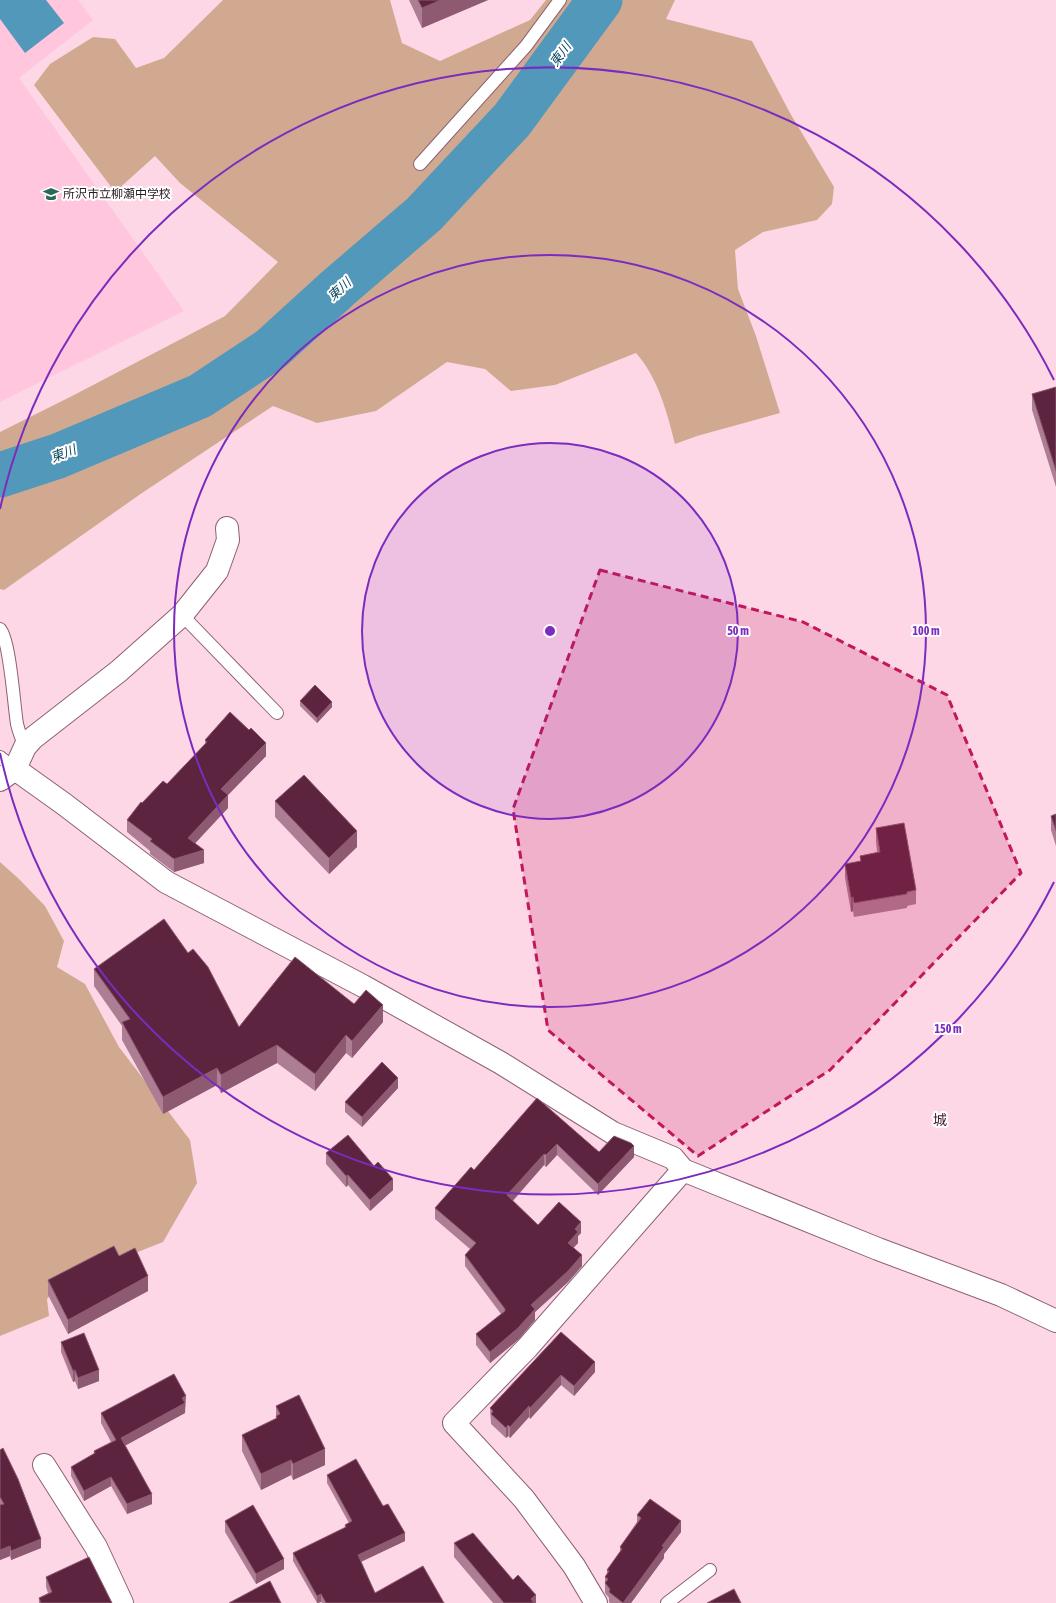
<svg xmlns="http://www.w3.org/2000/svg" width="1056" height="1603" viewBox="0 0 1056 1603" font-family="'Asap Condensed','Noto Sans JP',sans-serif">
	<style>
		.built { fill: #ffc6de }
		.green { fill: #d1a991 }
		.water { fill: #5298ba }
		.lines { fill: none; stroke-linecap: round; stroke-linejoin: round }
		.river { stroke: #5298ba; stroke-width: 45 }
		.service-casing { stroke: #8c6173; stroke-width: 14 }
		.minor-casing { stroke: #8c6173; stroke-width: 24 }
		.service { stroke: #fff; stroke-width: 12 }
		.minor { stroke: #fff; stroke-width: 22 }
		.wall { fill: #ad7e93 }
		.shaded-wall { fill: #8d5a71 }
		.building { fill: #5c243f; stroke: #8d5a71 }
		.marked { fill: #c2185b; fill-opacity: 0.2; stroke: #c2185b; stroke-width: 3; stroke-dasharray: 8 5; stroke-linejoin: round }
		.ring { fill: none; stroke: #7b2cbf; stroke-width: 2 }
		.labels { text-anchor: middle; stroke-width: 4; stroke-linejoin: round; paint-order: stroke }
		.poi-label { font-size: 12px; fill: #2a1920; stroke: #fff; text-anchor: start }
		.water-label { font-size: 13px; font-style: italic; fill: #0a465f; stroke: #fff }
		.quarter-label { font-size: 14px; fill: #442031; stroke: #fff }
		.centre { fill: #7b2cbf; stroke: #fff; stroke-width: 2 }
		.ring-label { font-size: 12px; text-anchor: middle; font-weight: bold; fill: #7b2cbf; stroke: #fff; stroke-width: 4; stroke-linejoin: round; paint-order: stroke }
	</style>
	<rect width="100%" height="100%" fill="#fed7e7"/>
	<path class="built" d="M 0,0 L 78,0 L 93,20 L 19,78 L 184,311 L 0,402 Z"/>
	<path class="green" d="M 223,0 L 390,0 L 402,43 L 440,61 L 530,20 L 546,0 L 675,0 L 666,19 L 752,41 L 790,113 L 834,187 L 832,204 L 817,220 L 763,232 L 735,250 L 738,289 L 756,336 L 780,413 L 697,436 L 675,444 C 667,412 658,378 636,353 L 555,385 L 511,391 L 485,369 L 447,362 L 376,411 L 317,423 L 273,406 L 142,493 L 4,590 L 0,589 L 0,432 L 74,395 L 225,316 L 278,262 L 180,183 L 155,156 L 115,192 L 34,85 L 50,64 L 93,37 L 115,39 L 136,68 L 164,58 Z
		M 0,862 L 19,879 L 45,906 L 64,941 L 57,967 L 85,984 L 119,1047 L 190,1140 L 197,1183 L 163,1242 L 110,1263 L 77,1266 L 47,1299 L 49,1316 L 0,1336 Z"/>
	<path class="water" d="M 0,0 L 46,0 L 64,23 L 25,53 L 0,19 Z"/>
	<g class="lines">
		<path class="river" d="M 0,475 L 58,456 L 200,396 L 271,349 L 338,288 L 424,214 L 512,120 L 600,0"/>
		<defs>
			<path id="service" d="M 420,164 L 526,46 L 560,0
				M 182,615 L 277,713
				M 0,629 C 10,640 14,706 17,724 C 19,732 22,740 25,747
				M 0,757 L 15,769
				M 667,1603 L 710,1570"/>
			<path id="minor" d="M 15,769 L 25,747 L 33,738 L 119,671 L 182,615 L 217,571 L 228,540 L 227,528
				M 0,780 L 15,769 L 64,804 L 166,882 L 363,986 L 501,1063 L 613,1133 L 673,1158 L 683,1170 L 878,1249 L 1001,1295 L 1056,1321
				M 44,1465 L 96,1547 L 122,1603
				M 596,1603 L 574,1566 L 524,1499 L 454,1423 L 527,1348 L 683,1170"/>
		</defs>
		<use href="#service" class="service-casing"/>
		<use href="#minor" class="minor-casing"/>
		<use href="#service" class="service"/>
		<use href="#minor" class="minor"/>
	</g>
	<path class="wall" d="M 409,0 L 488,0 L 422,28 Z
		M 1056,387 L 1056,487 L 1032,410 L 1032,394 Z
		M 300,701 L 332,707 L 317,723 L 300,706 Z
		M 205,740 L 266,756 L 228,795 L 228,808 L 195,843 L 204,863 L 174,872 L 150,854 L 150,851 L 127,832 L 127,820 L 142,803 L 167,784 L 205,744 Z
		M 275,801 L 357,847 L 329,874 L 275,817 Z
		M 1056,814 L 1056,846 L 1051,830 L 1051,816 Z
		M 876,828 L 916,890 L 916,904 L 907,906 L 907,908 L 854,917 L 853,911 L 851,912 L 845,878 L 845,864 L 860,862 L 860,856 L 877,852 L 876,842 Z
		M 94,969 L 239,1027 L 354,1004 L 383,1022 L 352,1058 L 346,1053 L 315,1091 L 277,1063 L 221,1093 L 217,1085 L 163,1114 L 122,1040 L 122,1026 L 94,986 Z
		M 398,1088 L 362,1127 L 345,1112 L 345,1102 Z
		M 537,1098 L 599,1152 L 634,1157 L 598,1195 L 557,1155 L 546,1167 L 544,1165 L 513,1201 L 538,1225 L 581,1233 L 578,1236 L 578,1243 L 573,1248 L 582,1266 L 568,1282 L 535,1312 L 535,1320 L 518,1340 L 490,1363 L 476,1345 L 476,1334 L 501,1314 L 465,1266 L 465,1255 L 470,1249 L 435,1219 L 435,1208 L 474,1170 Z
		M 326,1153 L 374,1166 L 393,1190 L 370,1211 L 348,1185 L 346,1187 L 326,1164 Z
		M 119,1256 L 148,1291 L 68,1334 L 48,1295 L 48,1280 Z
		M 561,1332 L 595,1372 L 574,1396 L 561,1385 L 530,1419 L 529,1417 L 510,1438 L 508,1436 L 506,1438 L 491,1424 L 490,1408 Z
		M 61,1342 L 99,1381 L 78,1389 L 75,1381 L 73,1382 L 61,1352 Z
		M 186,1405 L 185,1406 L 185,1413 L 125,1445 L 152,1504 L 127,1514 L 111,1486 L 84,1501 L 71,1476 L 71,1467 L 94,1454 L 94,1451 L 111,1442 L 101,1423 L 101,1413 Z
		M 276,1406 L 325,1465 L 293,1480 L 291,1475 L 261,1490 L 242,1451 L 242,1435 L 276,1419 Z
		M 0,1450 L 41,1548 L 11,1560 L 10,1556 L 0,1560 Z
		M 327,1475 L 383,1506 L 405,1541 L 361,1562 L 375,1593 L 444,1603 L 322,1603 L 321,1602 L 318,1603 L 317,1603 L 293,1561 L 293,1553 L 345,1528 L 345,1525 L 349,1523 L 327,1483 Z
		M 637,1515 L 681,1532 L 664,1554 L 664,1558 L 631,1603 L 610,1603 L 609,1602 L 609,1598 L 605,1593 L 605,1577 L 607,1575 L 607,1570 L 620,1552 L 620,1547 L 637,1522 Z
		M 225,1521 L 284,1569 L 256,1584 L 225,1532 Z
		M 454,1543 L 513,1580 L 536,1603 L 493,1603 L 454,1557 Z
		M 46,1577 L 112,1603 L 39,1603 L 39,1598 L 48,1593 L 46,1587 Z"/>
	<path class="shaded-wall" d="M 441,0 L 488,0 L 422,28 L 422,8 Z
		M 332,702 L 332,707 L 317,723 L 317,718 Z
		M 266,743 L 266,756 L 228,795 L 228,808 L 188,851 L 188,838 L 221,789 Z
		M 357,831 L 357,847 L 329,874 L 329,858 Z
		M 204,850 L 204,863 L 174,872 L 174,859 Z
		M 853,897 L 853,911 L 851,912 L 851,898 Z
		M 383,1005 L 383,1022 L 352,1058 L 352,1041 Z
		M 346,1035 L 346,1053 L 315,1091 L 315,1074 Z
		M 277,1045 L 277,1063 L 221,1093 L 221,1075 Z
		M 217,1068 L 217,1085 L 163,1114 L 163,1097 Z
		M 398,1078 L 398,1088 L 362,1127 L 362,1117 Z
		M 557,1144 L 557,1155 L 546,1167 L 546,1155 Z
		M 634,1146 L 634,1157 L 598,1195 L 598,1184 Z
		M 544,1154 L 544,1165 L 507,1207 L 507,1195 Z
		M 348,1175 L 348,1185 L 346,1187 L 346,1176 Z
		M 393,1179 L 393,1190 L 370,1211 L 370,1200 Z
		M 581,1222 L 581,1233 L 578,1236 L 578,1243 L 568,1254 L 568,1243 L 575,1229 Z
		M 582,1255 L 582,1266 L 568,1282 L 535,1312 L 535,1320 L 518,1340 L 490,1363 L 490,1352 L 531,1305 Z
		M 148,1276 L 148,1291 L 68,1334 L 68,1320 Z
		M 595,1362 L 595,1372 L 574,1396 L 574,1386 Z
		M 75,1370 L 75,1381 L 73,1382 L 73,1371 Z
		M 99,1370 L 99,1381 L 78,1389 L 78,1378 Z
		M 561,1375 L 561,1385 L 530,1419 L 530,1408 Z
		M 186,1396 L 185,1413 L 121,1448 L 121,1438 Z
		M 529,1406 L 529,1417 L 510,1438 L 510,1427 Z
		M 508,1425 L 508,1436 L 506,1438 L 506,1428 Z
		M 325,1449 L 325,1465 L 293,1480 L 293,1464 Z
		M 291,1460 L 291,1475 L 261,1490 L 261,1474 Z
		M 111,1477 L 111,1486 L 84,1501 L 84,1491 Z
		M 152,1494 L 152,1504 L 127,1514 L 127,1504 Z
		M 681,1521 L 681,1532 L 664,1554 L 664,1558 L 631,1603 L 623,1603 L 662,1546 Z
		M 405,1533 L 405,1541 L 358,1563 L 358,1555 Z
		M 41,1539 L 41,1548 L 11,1560 L 11,1551 Z
		M 10,1546 L 10,1556 L 0,1560 L 0,1550 Z
		M 284,1559 L 284,1569 L 256,1584 L 256,1574 Z
		M 321,1594 L 321,1602 L 317,1603 L 317,1596 Z
		M 536,1595 L 536,1603 L 531,1603 L 531,1599 Z"/>
	<path class="building" d="M 418,0 L 441,0 L 422,8 Z
		M 1056,387 L 1056,471 L 1032,394 Z
		M 315,685 L 332,702 L 317,718 L 300,701 Z
		M 230,712 L 249,730 L 251,728 L 266,743 L 221,789 L 228,795 L 188,838 L 204,850 L 174,859 L 150,841 L 152,839 L 127,820 L 141,802 L 142,803 L 163,781 L 167,784 L 207,742 L 205,740 Z
		M 304,775 L 357,831 L 329,858 L 275,801 Z
		M 1056,814 L 1056,831 L 1051,816 Z
		M 904,823 L 916,890 L 907,892 L 907,894 L 854,903 L 853,897 L 851,898 L 845,864 L 861,861 L 860,856 L 880,852 L 876,828 Z
		M 164,919 L 188,953 L 193,949 L 208,967 L 239,1027 L 295,957 L 354,1004 L 366,990 L 383,1005 L 352,1041 L 346,1035 L 315,1074 L 277,1045 L 221,1075 L 217,1068 L 163,1097 L 122,1022 L 130,1019 L 94,969 Z
		M 382,1062 L 398,1078 L 362,1117 L 345,1102 Z
		M 537,1098 L 599,1152 L 614,1136 L 631,1143 L 634,1146 L 598,1184 L 557,1144 L 546,1155 L 544,1154 L 507,1195 L 538,1225 L 559,1202 L 581,1222 L 575,1229 L 578,1232 L 568,1243 L 582,1255 L 568,1271 L 531,1305 L 535,1309 L 518,1328 L 490,1352 L 476,1334 L 505,1311 L 505,1309 L 465,1255 L 476,1243 L 435,1208 L 471,1167 L 474,1170 Z
		M 348,1135 L 374,1166 L 378,1162 L 393,1179 L 370,1200 L 348,1175 L 346,1176 L 326,1153 Z
		M 114,1246 L 119,1256 L 135,1248 L 148,1276 L 68,1320 L 48,1280 Z
		M 561,1332 L 595,1362 L 574,1386 L 561,1375 L 530,1408 L 529,1406 L 510,1427 L 508,1425 L 506,1428 L 491,1414 L 493,1411 L 490,1408 Z
		M 84,1333 L 99,1370 L 78,1378 L 75,1370 L 73,1371 L 61,1342 Z
		M 174,1374 L 186,1396 L 182,1398 L 185,1403 L 121,1438 L 152,1494 L 127,1504 L 111,1477 L 84,1491 L 71,1467 L 95,1453 L 94,1451 L 116,1440 L 101,1413 Z
		M 299,1395 L 325,1449 L 293,1464 L 291,1460 L 261,1474 L 242,1435 L 277,1418 L 276,1416 L 280,1414 L 276,1406 Z
		M 3,1448 L 18,1479 L 41,1539 L 11,1551 L 10,1546 L 0,1550 L 0,1505 L 4,1504 L 0,1497 L 0,1450 Z
		M 356,1459 L 383,1506 L 388,1504 L 405,1533 L 358,1555 L 375,1593 L 423,1566 L 444,1603 L 326,1603 L 321,1594 L 317,1596 L 293,1553 L 346,1527 L 345,1525 L 352,1521 L 327,1475 Z
		M 650,1499 L 681,1521 L 662,1546 L 664,1547 L 623,1603 L 609,1592 L 610,1589 L 605,1583 L 608,1579 L 605,1577 L 609,1571 L 607,1570 L 622,1549 L 620,1547 L 641,1518 L 637,1515 Z
		M 253,1505 L 284,1559 L 256,1574 L 225,1521 Z
		M 473,1533 L 513,1580 L 518,1575 L 536,1595 L 531,1599 L 534,1603 L 504,1603 L 454,1543 Z
		M 89,1557 L 112,1603 L 41,1603 L 39,1598 L 52,1592 L 46,1577 Z
		M 270,1581 L 281,1603 L 229,1603 Z
		M 734,1589 L 741,1603 L 707,1603 Z"/>
	<path class="marked" d="M 600,570 L 803,622 L 947,695 L 1021,873 L 830,1070 L 698,1156 L 548,1030 L 513,809 Z"/>
	<circle cx="550" cy="631" r="188" fill="#7b2cbf" fill-opacity=".12"/>
	<g class="ring">
		<circle cx="550" cy="631" r="188"/>
		<circle cx="550" cy="631" r="376"/>
		<path d="M1054 882A563 563 0 0 1 0 753M0 509A563 563 0 0 1 1054 380"/>
	</g>
	<defs>
		<symbol id="school-bare" viewBox="-9 -9 18 18"><path d="M0-5L7-2L0 1L-7-2ZM-4 1L0 2.5L4 1V4Q0 6-4 4Z" fill="#2a6a58" stroke="#fff" stroke-width="2.5" paint-order="stroke"/></symbol>
	</defs>
	<g fill-rule="evenodd">
		<use href="#school-bare" x="40" y="183" width="22" height="22"/>
	</g>
	<g class="labels">
		<g class="poi-label">
			<text x="63" y="198">所沢市立柳瀬中学校</text>
		</g>
		<g class="water-label">
			<text transform="translate(560 54) rotate(-54)" y="5">東川</text>
			<text transform="translate(339 289) rotate(-42)" y="5">東川</text>
			<text transform="translate(63 453) rotate(-21)" y="5">東川</text>
		</g>
		<g class="quarter-label">
			<text x="940" y="1125">城</text>
		</g>
	</g>
	<circle cx="550" cy="631" r="6" class="centre"/>
	<g class="ring-label">
		<text x="738" y="635">50 m</text>
		<text x="926" y="635">100 m</text>
		<text x="948" y="1033">150 m</text>
	</g>
</svg>
